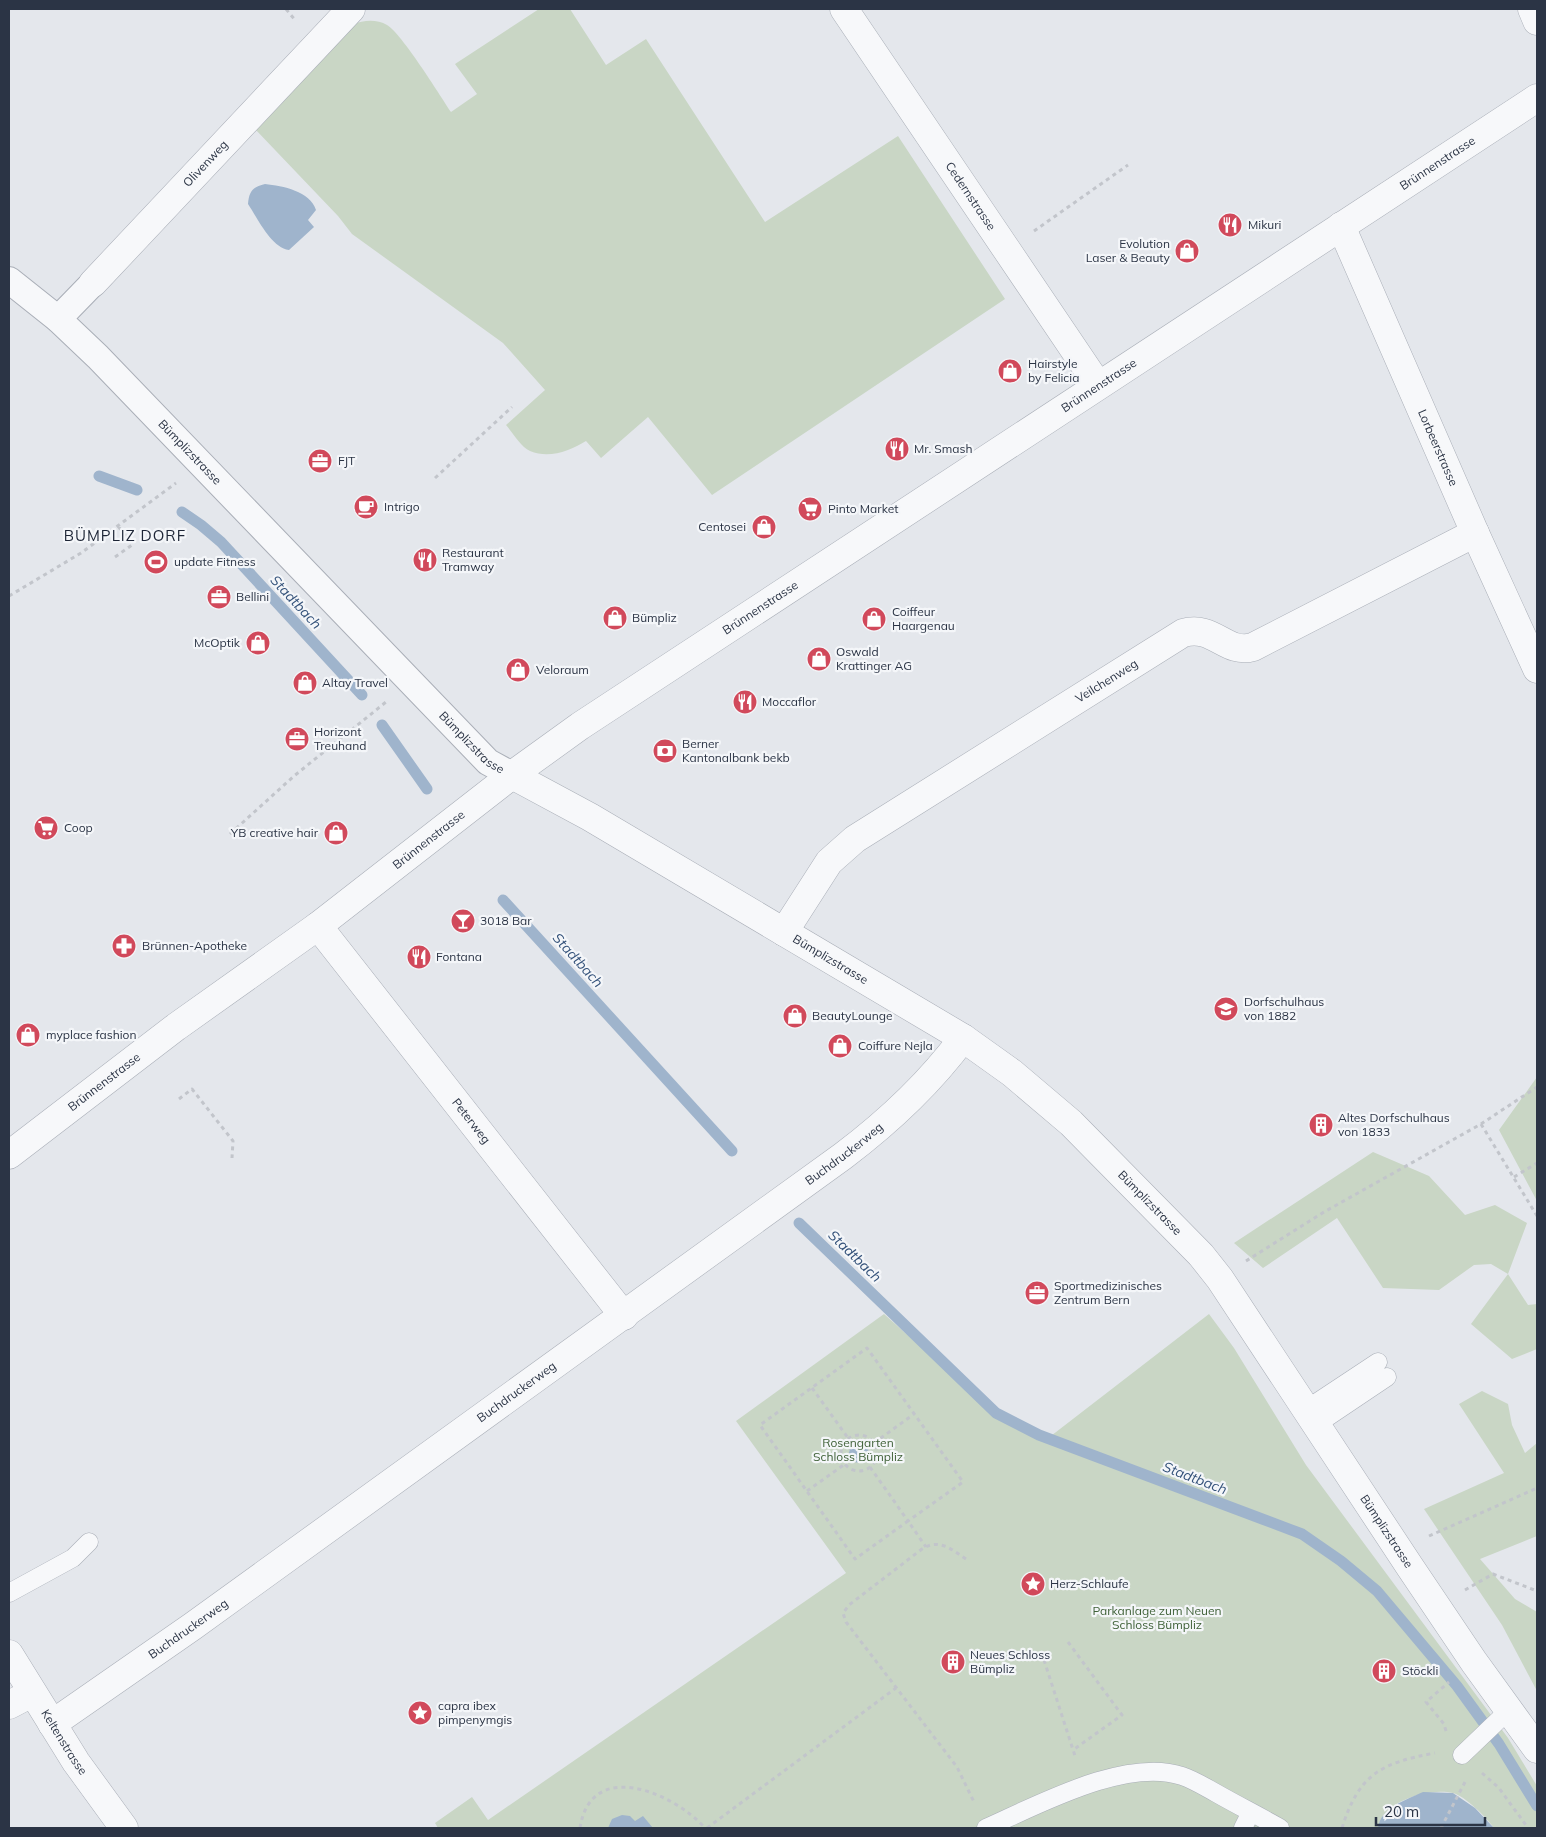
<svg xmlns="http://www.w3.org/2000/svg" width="1546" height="1837" viewBox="0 0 1546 1837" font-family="Mulish,sans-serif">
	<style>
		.green { fill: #c9d6c5 }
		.water { fill: #9fb4cc }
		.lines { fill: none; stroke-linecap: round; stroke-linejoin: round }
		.stream { stroke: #9fb4cc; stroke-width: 11 }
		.service-casing { stroke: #a9aeb7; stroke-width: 19 }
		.pedestrian-casing { stroke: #a9aeb7; stroke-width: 28 }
		.minor-casing { stroke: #a9aeb7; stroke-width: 29 }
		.tertiary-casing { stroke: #a9aeb7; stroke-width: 29 }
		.path { stroke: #c2c5cb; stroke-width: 3; stroke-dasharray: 4 4; stroke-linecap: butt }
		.service { stroke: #f7f8fa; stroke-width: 18 }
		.pedestrian { stroke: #f7f8fa; stroke-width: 26 }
		.minor { stroke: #f7f8fa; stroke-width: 28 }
		.tertiary { stroke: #f7f8fa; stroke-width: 28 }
		.labels { text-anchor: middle; stroke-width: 4.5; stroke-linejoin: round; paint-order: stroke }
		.street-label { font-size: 12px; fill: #2b3445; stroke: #f4f6f9 }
		.poi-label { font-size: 12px; fill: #2b3445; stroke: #f4f6f9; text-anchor: start }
		.park-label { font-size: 12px; fill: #3f6138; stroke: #f4f6f9 }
		.water-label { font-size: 14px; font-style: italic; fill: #34527a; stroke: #f4f6f9 }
		.quarter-label { font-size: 15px; letter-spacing: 1px; fill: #1d2536; stroke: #f4f6f9 }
	</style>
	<rect width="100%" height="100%" fill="#e4e7ec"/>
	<path class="green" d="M 539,9 L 570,9 L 606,65 L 646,39 L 765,222 L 898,136 L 1005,299 L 712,495 L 648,417 L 601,458 L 586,441 C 570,451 549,459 530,451 C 521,447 512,432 506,425 L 545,390 L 503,343 L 352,234 L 338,216 L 255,129 L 353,24 C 364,20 377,19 387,25 C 402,34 439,94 451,112 L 477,94 L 455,64 Z
		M 1537,1077 L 1537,1201 L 1499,1130 Z
		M 1373,1152 L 1429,1176 L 1465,1215 L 1495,1205 L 1527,1223 L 1508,1274 L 1528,1305 L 1537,1304 L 1537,1349 L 1512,1359 L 1471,1324 L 1508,1274 L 1491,1264 L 1474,1265 L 1439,1290 L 1383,1288 L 1337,1218 L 1263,1268 L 1234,1243 Z
		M 884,1314 L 996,1414 L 1047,1439 L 1209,1314 L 1234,1348 L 1306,1465 L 1508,1738 L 1537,1786 L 1537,1828 L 1494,1828 C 1487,1818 1465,1796 1453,1793 C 1430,1787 1382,1801 1378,1828 L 438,1828 L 435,1823 L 472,1797 L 488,1820 L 846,1573 L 736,1421 Z
		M 1482,1391 L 1508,1404 L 1512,1425 L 1525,1453 L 1537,1443 L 1537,1536 L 1480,1559 L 1515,1599 L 1537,1612 L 1537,1691 L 1502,1625 L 1424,1509 L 1504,1473 L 1459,1404 Z"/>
	<path class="water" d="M 265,184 C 283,186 310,191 316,210 L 308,220 L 314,227 L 289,250 C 271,247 258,219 248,204 C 249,192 252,187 265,184 Z
		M849 1453a10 10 0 1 1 20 0a10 10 0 1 1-20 0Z
		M 1423,1792 L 1453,1793 L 1475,1808 L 1494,1828 L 1378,1828 C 1380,1808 1408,1799 1423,1792 Z
		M 622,1815 L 630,1816 L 635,1821 L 643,1816 L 653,1828 L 608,1828 L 612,1819 Z"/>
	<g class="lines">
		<path class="stream" d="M 99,476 L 137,490
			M 182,512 L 201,525 L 221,542 L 362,695
			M 382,725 L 427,789
			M 503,900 L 732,1151
			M 799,1223 L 996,1413 L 1039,1435 L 1302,1534 L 1341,1561 L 1377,1591 L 1457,1686 L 1499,1744 L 1537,1806"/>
		<defs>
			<path id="service" d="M 1307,1409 L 1378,1362
				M 1317,1424 L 1387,1377
				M 9,1593 L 73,1558 L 89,1542
				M 1462,1755 L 1509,1710
				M 986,1828 C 1038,1805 1126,1757 1182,1776 C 1194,1780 1205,1787 1216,1793 C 1237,1805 1259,1816 1280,1828
				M 1243,1828 L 1251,1812"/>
			<g id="pedestrian">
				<path id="s1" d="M 9,280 L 58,319 L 98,357 L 488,762 L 512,775"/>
				<path d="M 58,319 L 93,283"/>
			</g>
			<g id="minor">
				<path id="s2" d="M 844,9 L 1098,385"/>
				<path d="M 1532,9 L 1537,21"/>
				<path id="s3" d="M 1341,226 L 1475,533 L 1537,669"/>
				<path id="s4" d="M 93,283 L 351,9"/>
				<path id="s5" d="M 318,926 L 624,1316"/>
				<path id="s6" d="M 784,932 L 829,862 L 855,839 L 1183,633 C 1214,624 1226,655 1253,647 L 1475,533"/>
				<path id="s7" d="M 9,1654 L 76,1762 L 124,1828"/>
				<path d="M 9,1705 L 32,1693"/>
				<path id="s8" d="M 52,1724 L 193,1626 L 843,1156 C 888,1122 929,1084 963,1038"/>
			</g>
			<g id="tertiary">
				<path id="s9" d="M 512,775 L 590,817 L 963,1038 L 1012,1073 L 1071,1123 L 1201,1255 L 1220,1279 L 1410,1567 L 1474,1662 L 1537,1749"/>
				<path id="s10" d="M 9,1155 L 176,1027 L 318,926 L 512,775 L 580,726 L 1537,98"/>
			</g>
		</defs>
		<use href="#service" class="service-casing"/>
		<use href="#pedestrian" class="pedestrian-casing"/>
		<use href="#minor" class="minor-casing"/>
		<use href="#tertiary" class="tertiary-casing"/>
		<path class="path" d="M 286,9 L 295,20
			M 1034,231 L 1128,165
			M 435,478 L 512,407
			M 115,557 L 132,545 L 118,526
			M 9,596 L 81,553 L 176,483
			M 230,834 L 294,776 L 386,702
			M 179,1099 L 192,1089 L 233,1141 L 232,1158
			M 1481,1124 L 1537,1216
			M 1514,1177 L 1537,1163
			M 1246,1261 L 1324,1212 L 1481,1124 L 1537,1087
			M 812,1388 L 848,1438
			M841 1453a18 18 0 1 1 36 0a18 18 0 1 1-36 0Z
			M 874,1443 L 914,1414
			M 870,1467 L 908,1521 L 963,1482 L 867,1348 L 760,1425 L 855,1559 L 908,1521 L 926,1547
			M 807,1491 L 845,1464
			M 1429,1536 L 1537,1488
			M 966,1559 C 951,1549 939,1538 922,1549 L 849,1605 L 843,1613 L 846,1622 L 957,1767 L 974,1802
			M 1465,1590 L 1493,1574 L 1537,1591
			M 1068,1642 L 1122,1715 L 1073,1750
			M 1044,1660 L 1076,1759
			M 1446,1731 L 1444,1724 L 1426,1702 L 1449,1682
			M 1482,1773 L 1499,1788 L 1528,1828
			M 580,1828 C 591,1757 674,1793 705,1828
			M 707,1828 L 896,1688
			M 1342,1828 C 1359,1774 1381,1763 1435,1753
			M 1441,1828 L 1465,1782"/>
		<use href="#service" class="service"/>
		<use href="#pedestrian" class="pedestrian"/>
		<use href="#minor" class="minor"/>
		<use href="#tertiary" class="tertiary"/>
	</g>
	<defs>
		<symbol id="restaurant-disc" viewBox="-11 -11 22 22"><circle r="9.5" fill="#d1495b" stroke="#f4f6f9"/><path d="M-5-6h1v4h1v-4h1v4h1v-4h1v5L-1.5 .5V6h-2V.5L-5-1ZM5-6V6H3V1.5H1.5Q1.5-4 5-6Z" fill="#fff"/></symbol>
		<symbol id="shop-disc" viewBox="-11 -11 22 22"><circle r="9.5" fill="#d1495b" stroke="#f4f6f9"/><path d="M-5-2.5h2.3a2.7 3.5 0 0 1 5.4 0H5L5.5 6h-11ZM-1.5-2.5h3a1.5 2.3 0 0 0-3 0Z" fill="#fff"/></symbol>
		<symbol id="office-disc" viewBox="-11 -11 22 22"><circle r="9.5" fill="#d1495b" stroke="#f4f6f9"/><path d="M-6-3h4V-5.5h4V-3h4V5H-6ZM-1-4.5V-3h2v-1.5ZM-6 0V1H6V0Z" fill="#fff"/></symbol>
		<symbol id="cafe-disc" viewBox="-11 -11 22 22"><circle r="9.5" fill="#d1495b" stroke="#f4f6f9"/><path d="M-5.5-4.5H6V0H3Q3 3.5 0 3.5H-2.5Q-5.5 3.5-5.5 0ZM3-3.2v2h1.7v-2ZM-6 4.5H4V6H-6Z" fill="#fff"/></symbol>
		<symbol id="supermarket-disc" viewBox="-11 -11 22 22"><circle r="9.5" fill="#d1495b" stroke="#f4f6f9"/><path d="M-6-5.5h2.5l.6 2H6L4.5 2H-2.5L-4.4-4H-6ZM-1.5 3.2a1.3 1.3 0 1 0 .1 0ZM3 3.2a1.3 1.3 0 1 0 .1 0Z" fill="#fff"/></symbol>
		<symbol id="stadium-disc" viewBox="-11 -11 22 22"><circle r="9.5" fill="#d1495b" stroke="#f4f6f9"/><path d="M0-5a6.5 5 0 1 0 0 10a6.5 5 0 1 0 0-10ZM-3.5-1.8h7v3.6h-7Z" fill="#fff"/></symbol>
		<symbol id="bank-disc" viewBox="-11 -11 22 22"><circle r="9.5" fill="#d1495b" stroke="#f4f6f9"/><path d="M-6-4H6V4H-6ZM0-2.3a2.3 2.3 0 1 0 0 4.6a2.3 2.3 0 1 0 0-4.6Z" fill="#fff"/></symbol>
		<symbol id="bar-disc" viewBox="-11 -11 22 22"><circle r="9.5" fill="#d1495b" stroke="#f4f6f9"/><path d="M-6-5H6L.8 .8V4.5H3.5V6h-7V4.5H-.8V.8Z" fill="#fff"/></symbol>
		<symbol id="pharmacy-disc" viewBox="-11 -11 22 22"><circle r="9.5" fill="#d1495b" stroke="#f4f6f9"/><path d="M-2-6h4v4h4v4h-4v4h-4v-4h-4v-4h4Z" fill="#fff"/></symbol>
		<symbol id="school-disc" viewBox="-11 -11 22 22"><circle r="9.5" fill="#d1495b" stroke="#f4f6f9"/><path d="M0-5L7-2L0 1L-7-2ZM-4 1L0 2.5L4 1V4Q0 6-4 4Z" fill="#fff"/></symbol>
		<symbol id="building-disc" viewBox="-11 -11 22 22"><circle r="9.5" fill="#d1495b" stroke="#f4f6f9"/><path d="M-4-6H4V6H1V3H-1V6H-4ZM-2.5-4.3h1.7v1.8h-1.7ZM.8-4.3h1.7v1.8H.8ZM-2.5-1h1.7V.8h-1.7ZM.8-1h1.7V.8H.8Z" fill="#fff"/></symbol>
		<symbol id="sight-disc" viewBox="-11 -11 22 22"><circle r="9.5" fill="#d1495b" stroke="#f4f6f9"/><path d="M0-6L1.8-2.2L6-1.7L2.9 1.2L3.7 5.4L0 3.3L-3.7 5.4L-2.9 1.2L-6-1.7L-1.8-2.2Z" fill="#fff"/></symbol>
	</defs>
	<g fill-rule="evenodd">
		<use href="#restaurant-disc" x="1216" y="211" width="28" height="28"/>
		<use href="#shop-disc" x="1173" y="237" width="28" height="28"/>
		<use href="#shop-disc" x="996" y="357" width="28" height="28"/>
		<use href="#restaurant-disc" x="883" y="435" width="28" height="28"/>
		<use href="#office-disc" x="306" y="447" width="28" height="28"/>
		<use href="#cafe-disc" x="352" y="493" width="28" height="28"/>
		<use href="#supermarket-disc" x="796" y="495" width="28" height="28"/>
		<use href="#shop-disc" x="750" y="513" width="28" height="28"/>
		<use href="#restaurant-disc" x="411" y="546" width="28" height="28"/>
		<use href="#stadium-disc" x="142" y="548" width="28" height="28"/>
		<use href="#office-disc" x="205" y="583" width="28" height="28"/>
		<use href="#shop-disc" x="601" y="604" width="28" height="28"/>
		<use href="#shop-disc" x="860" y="605" width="28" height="28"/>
		<use href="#shop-disc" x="244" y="629" width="28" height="28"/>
		<use href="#shop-disc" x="805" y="645" width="28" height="28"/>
		<use href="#shop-disc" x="504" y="656" width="28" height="28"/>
		<use href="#shop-disc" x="291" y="669" width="28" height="28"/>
		<use href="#restaurant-disc" x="731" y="688" width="28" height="28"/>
		<use href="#office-disc" x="283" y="725" width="28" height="28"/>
		<use href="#bank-disc" x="651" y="737" width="28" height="28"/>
		<use href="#supermarket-disc" x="32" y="814" width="28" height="28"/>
		<use href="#shop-disc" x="322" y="819" width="28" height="28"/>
		<use href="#bar-disc" x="449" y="907" width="28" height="28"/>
		<use href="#pharmacy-disc" x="110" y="932" width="28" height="28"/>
		<use href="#restaurant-disc" x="405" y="943" width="28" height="28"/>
		<use href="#school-disc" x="1212" y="995" width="28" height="28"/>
		<use href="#shop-disc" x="781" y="1002" width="28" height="28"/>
		<use href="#shop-disc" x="14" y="1021" width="28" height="28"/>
		<use href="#shop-disc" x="826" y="1032" width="28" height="28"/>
		<use href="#building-disc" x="1307" y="1111" width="28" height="28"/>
		<use href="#office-disc" x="1023" y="1279" width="28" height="28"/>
		<use href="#sight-disc" x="1019" y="1570" width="28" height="28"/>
		<use href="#building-disc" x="939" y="1648" width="28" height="28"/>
		<use href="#building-disc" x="1370" y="1657" width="28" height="28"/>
		<use href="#sight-disc" x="406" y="1699" width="28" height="28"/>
	</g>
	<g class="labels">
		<g class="street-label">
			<text dy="4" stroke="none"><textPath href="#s10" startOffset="1740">Brünnenstrasse</textPath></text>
			<text dy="4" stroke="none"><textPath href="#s4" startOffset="164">Olivenweg</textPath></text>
			<text dy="4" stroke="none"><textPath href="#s2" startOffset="226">Cedernstrasse</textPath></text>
			<text dy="4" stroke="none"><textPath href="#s10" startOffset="1335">Brünnenstrasse</textPath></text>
			<text dy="4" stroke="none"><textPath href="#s3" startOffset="242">Lorbeerstrasse</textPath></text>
			<text dy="4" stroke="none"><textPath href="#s1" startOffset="250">Bümplizstrasse</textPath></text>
			<text dy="4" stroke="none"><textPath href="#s10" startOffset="930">Brünnenstrasse</textPath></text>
			<text dy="4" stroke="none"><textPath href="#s6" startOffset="415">Veilchenweg</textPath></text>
			<text dy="4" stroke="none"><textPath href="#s1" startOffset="655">Bümplizstrasse</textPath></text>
			<text dy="4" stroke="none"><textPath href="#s10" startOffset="525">Brünnenstrasse</textPath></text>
			<text dy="4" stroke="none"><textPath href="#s9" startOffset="368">Bümplizstrasse</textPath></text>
			<text dy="4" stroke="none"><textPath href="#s10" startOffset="120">Brünnenstrasse</textPath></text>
			<text dy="4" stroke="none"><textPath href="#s5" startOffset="248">Peterweg</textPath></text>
			<text dy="4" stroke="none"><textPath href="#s8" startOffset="976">Buchdruckerweg</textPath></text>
			<text dy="4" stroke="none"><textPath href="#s9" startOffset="772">Bümplizstrasse</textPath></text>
			<text dy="4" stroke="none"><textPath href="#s8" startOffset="571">Buchdruckerweg</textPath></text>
			<text dy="4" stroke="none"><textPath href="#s9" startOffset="1178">Bümplizstrasse</textPath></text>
			<text dy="4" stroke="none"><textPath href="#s8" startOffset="166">Buchdruckerweg</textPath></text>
			<text dy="4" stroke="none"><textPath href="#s7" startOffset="104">Keltenstrasse</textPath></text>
		</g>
		<g class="poi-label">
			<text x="1248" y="229">Mikuri</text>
			<text x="1170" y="248" text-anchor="end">Evolution<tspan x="1170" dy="14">Laser &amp; Beauty</tspan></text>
			<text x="1028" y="368">Hairstyle<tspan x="1028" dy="14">by Felicia</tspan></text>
			<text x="914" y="453">Mr. Smash</text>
			<text x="338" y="465">FJT</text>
			<text x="384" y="511">Intrigo</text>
			<text x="828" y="513">Pinto Market</text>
			<text x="746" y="531" text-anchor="end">Centosei</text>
			<text x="442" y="557">Restaurant<tspan x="442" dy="14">Tramway</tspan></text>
			<text x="174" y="566">update Fitness</text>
			<text x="236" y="601">Bellini</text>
			<text x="892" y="616">Coiffeur<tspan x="892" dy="14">Haargenau</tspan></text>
			<text x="632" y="622">Bümpliz</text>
			<text x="240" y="647" text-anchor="end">McOptik</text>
			<text x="836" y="656">Oswald<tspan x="836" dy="14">Krattinger AG</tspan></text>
			<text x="536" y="674">Veloraum</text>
			<text x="322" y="687">Altay Travel</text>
			<text x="762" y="706">Moccaflor</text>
			<text x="314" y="736">Horizont<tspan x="314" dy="14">Treuhand</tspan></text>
			<text x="682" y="748">Berner<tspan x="682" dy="14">Kantonalbank bekb</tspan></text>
			<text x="64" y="832">Coop</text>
			<text x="318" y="837" text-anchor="end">YB creative hair</text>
			<text x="480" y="925">3018 Bar</text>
			<text x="142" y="950">Brünnen-Apotheke</text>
			<text x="436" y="961">Fontana</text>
			<text x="1244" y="1006">Dorfschulhaus<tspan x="1244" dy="14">von 1882</tspan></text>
			<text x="812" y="1020">BeautyLounge</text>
			<text x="46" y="1039">myplace fashion</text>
			<text x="858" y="1050">Coiffure Nejla</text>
			<text x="1338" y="1122">Altes Dorfschulhaus<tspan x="1338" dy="14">von 1833</tspan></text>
			<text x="1054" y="1290">Sportmedizinisches<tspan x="1054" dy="14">Zentrum Bern</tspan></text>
			<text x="1050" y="1588">Herz-Schlaufe</text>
			<text x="970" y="1659">Neues Schloss<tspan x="970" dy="14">Bümpliz</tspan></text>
			<text x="1402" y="1675">Stöckli</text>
			<text x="438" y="1710">capra ibex<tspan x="438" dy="14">pimpenymgis</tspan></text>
		</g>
		<g class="park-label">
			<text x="858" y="1447">Rosengarten<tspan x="858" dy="14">Schloss Bümpliz</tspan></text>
			<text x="1157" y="1615">Parkanlage zum Neuen<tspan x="1157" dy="14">Schloss Bümpliz</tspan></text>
		</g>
		<g class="water-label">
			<text transform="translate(296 602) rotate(47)" y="5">Stadtbach</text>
			<text transform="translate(578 960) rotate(48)" y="5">Stadtbach</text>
			<text transform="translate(855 1256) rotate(44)" y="5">Stadtbach</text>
			<text transform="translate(1195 1478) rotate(21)" y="5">Stadtbach</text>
		</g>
		<g class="quarter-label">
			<text x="125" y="541">BÜMPLIZ DORF</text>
		</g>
	</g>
	<rect width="1546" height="1837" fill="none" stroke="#2b3445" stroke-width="20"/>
	<path d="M1376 1817v8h109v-8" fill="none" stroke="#2b3445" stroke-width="2.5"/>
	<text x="1384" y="1817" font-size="15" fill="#2b3445" stroke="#f4f6f9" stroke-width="4" paint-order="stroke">20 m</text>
</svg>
